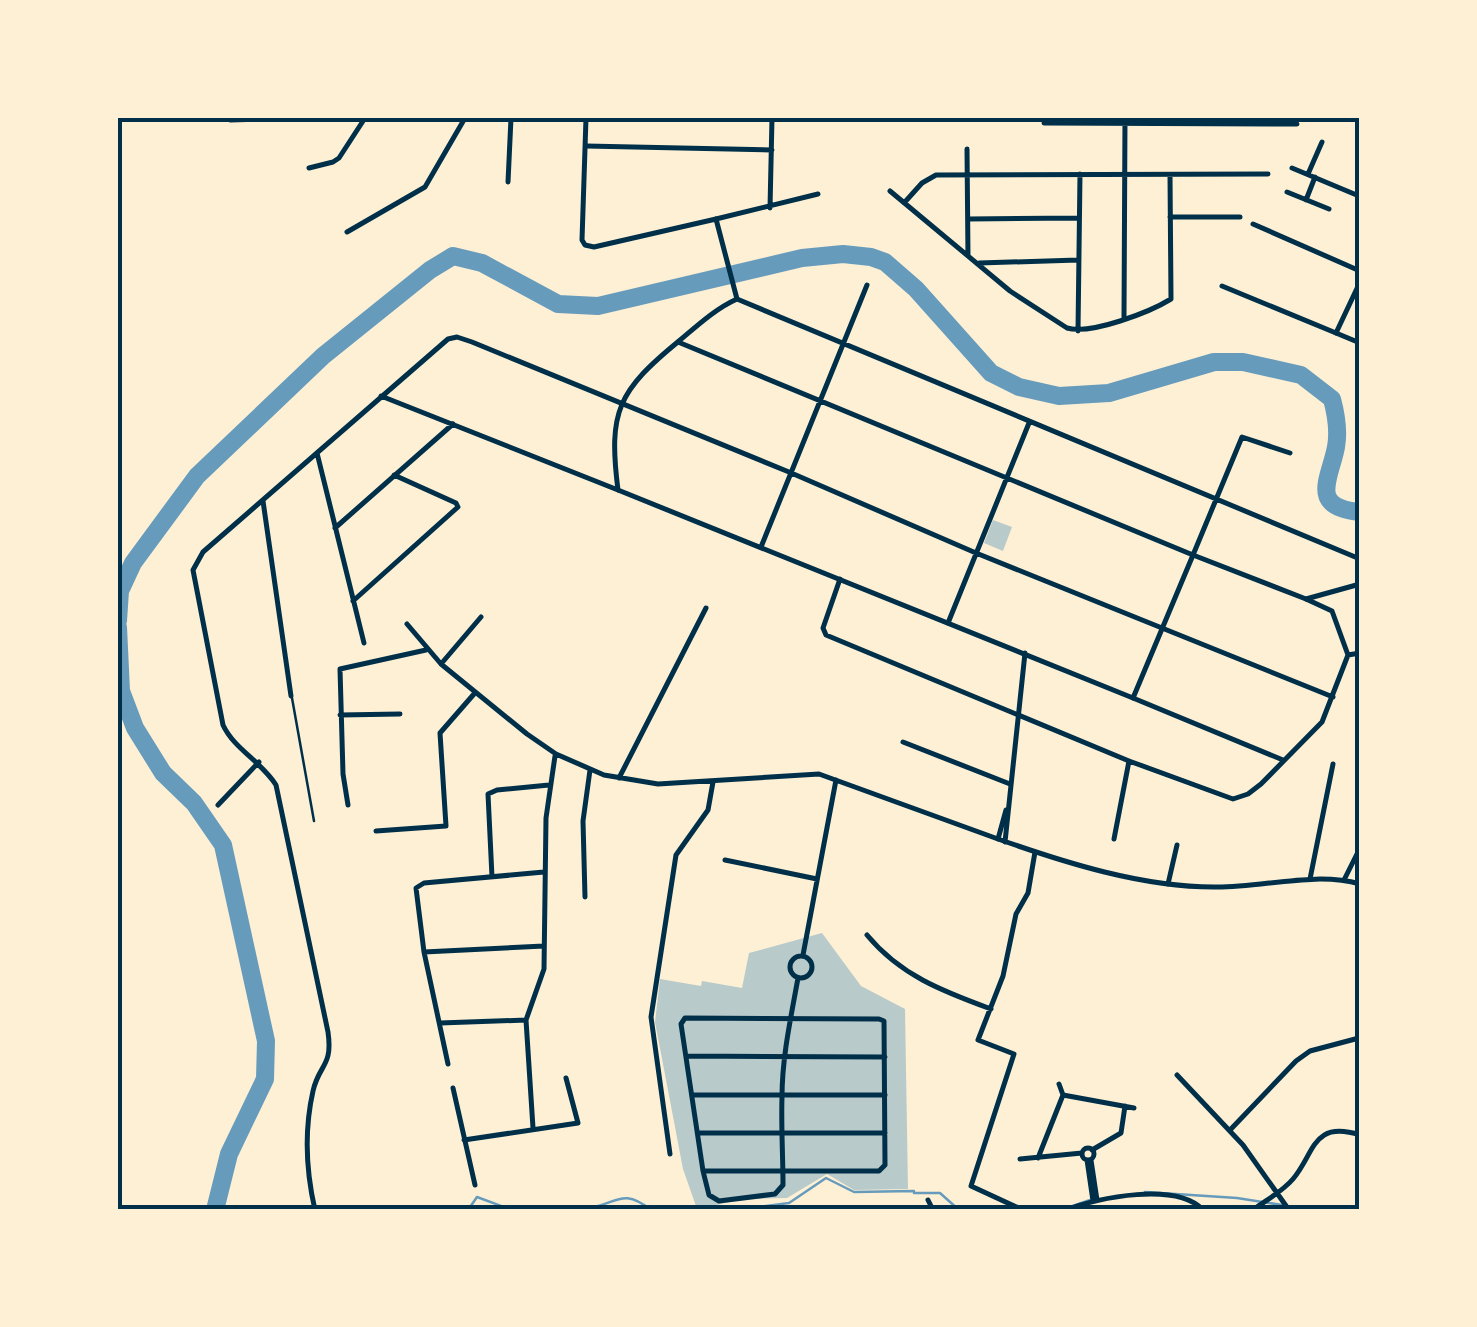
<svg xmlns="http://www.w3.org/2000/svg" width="1477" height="1327" viewBox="0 0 1477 1327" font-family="Rubik,sans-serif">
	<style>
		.green { fill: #b9caca }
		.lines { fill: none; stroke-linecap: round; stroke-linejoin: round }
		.stream { stroke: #669bbc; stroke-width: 2.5 }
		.river { stroke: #669bbc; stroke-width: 18 }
		.service { stroke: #003049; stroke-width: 2.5 }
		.minor { stroke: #003049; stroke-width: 5 }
		.tertiary { stroke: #003049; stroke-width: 5 }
		.neatline { fill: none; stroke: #003049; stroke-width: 4 }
	</style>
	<rect width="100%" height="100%" fill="#fdf0d5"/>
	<path class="green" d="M 993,520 L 1012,527 L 1003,551 L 984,543 Z
		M 822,933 L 861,986 L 905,1009 L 908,1189 L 854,1190 L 827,1174 L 787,1198 L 744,1199 L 697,1209 L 683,1169 L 655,1022 L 660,979 L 701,986 L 702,981 L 742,988 L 749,953 Z"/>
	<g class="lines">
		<path class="stream" d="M 118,604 L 119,603
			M 1145,1192 L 1237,1198 L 1282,1205
			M 914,1193 L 940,1193 L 959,1210
			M 1289,1207 L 1303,1210
			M 468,1210 L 477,1197 L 512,1210
			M 555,1210 C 566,1209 578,1210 589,1208 C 617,1204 622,1187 651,1210
			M 734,1210 L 789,1203 L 826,1178 L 854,1192 L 914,1191
			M 1061,1210 L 1093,1199"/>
		<path class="river" d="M 118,621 L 120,591 L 133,563 L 197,476 L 323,356 L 430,270 L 453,256 L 482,263 L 558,304 L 598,306 L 802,258 L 843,254 L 871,257 L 885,262 L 916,289 L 991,373 L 1019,387 L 1059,396 L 1109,393 L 1214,362 L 1243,362 L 1301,375 L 1332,399 C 1336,414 1339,431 1336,447 C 1330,479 1308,507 1360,512
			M 118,627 L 121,691 L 135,728 L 163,773 L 194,803 L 223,845 L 266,1041 L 265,1079 L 229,1154 L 215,1210"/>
		<path class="service" d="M 292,698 L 314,821"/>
		<path class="minor" d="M 230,120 L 309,118
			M 1044,123 L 1297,124
			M 586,146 L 772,150
			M 967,149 L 968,256
			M 309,168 L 333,162 L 339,158 L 365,118
			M 1292,168 L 1359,196
			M 1308,174 L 1322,142
			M 508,182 L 511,118
			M 890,191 L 1010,291 L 1067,328 C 1091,335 1150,312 1171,299 L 1170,175
			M 1287,192 L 1329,209
			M 1306,200 L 1315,177
			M 904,203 L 922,183 L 936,175 L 1268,174
			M 770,208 L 772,118
			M 1170,217 L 1240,217
			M 716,219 L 818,194
			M 968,219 L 1078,218
			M 1253,224 L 1360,271
			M 347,232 L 425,187 L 465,118
			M 979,263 L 1078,260
			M 1222,286 L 1336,333
			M 737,299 L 1360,559
			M 1124,318 L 1125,118
			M 1078,331 L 1080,174
			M 678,342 L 1193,555 L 1242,437 L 1290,453
			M 381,396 L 618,490
			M 317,453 L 364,643
			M 263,501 L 291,696
			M 335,528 L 453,424
			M 761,547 L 867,285
			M 840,579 L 823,628 L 826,635 L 1129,761 L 1233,799 L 1248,794 L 1261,784 L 1322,722 L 1348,655 L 1332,611 L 1306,599
			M 353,601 L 458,507 L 456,503 L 394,475
			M 948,623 L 1029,423
			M 407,624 L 441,664 L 527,734 L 556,754 L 604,775 L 658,784 L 819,774 L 998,839
			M 1348,655 L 1360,653
			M 441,664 L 481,617
			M 1133,698 L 1283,760
			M 340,715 L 400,714
			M 903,742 L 1010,784
			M 619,778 L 706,608
			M 218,805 L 259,762
			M 348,805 L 343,774 L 340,669 L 426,650
			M 376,831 L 446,826 L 440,733 L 474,694
			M 1114,839 L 1129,761
			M 725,860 L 817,879
			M 492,877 L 488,794 L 497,790 L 549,785
			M 1310,879 L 1333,764
			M 1344,880 L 1360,848
			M 1168,884 L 1177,845
			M 585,897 L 583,821 L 590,770
			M 867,935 C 900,975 942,991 991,1009
			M 424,952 L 544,946
			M 803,955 L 836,780
			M790 967a11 11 0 1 1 22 0a11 11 0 1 1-22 0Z
			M 440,1023 L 526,1020
			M 686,1056 L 885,1057
			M 448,1064 L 424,952 L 416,888 L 424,883 L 544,872
			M 1177,1075 L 1243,1145 L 1289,1210
			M 453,1088 L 475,1185
			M 693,1095 L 885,1095
			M 1063,1095 L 1134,1108
			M 533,1128 L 526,1020 L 544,969 L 546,818 L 555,756
			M 1231,1129 L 1296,1061 L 1310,1051 L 1359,1038
			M 699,1133 L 885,1133
			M 464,1140 L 578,1123 L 566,1078
			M1082 1154a6 6 0 1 1 12 0a6 6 0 1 1-12 0Z
			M 1092,1150 L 1121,1133 L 1125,1106
			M 670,1154 L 651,1017 L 676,855 L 708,810 L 713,782
			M 1038,1158 L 1063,1095 L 1059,1084
			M 1020,1159 L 1082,1153
			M 1087,1160 L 1093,1201
			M 1091,1160 L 1097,1200
			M 703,1171 L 879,1171 L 885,1165 L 884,1021 L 879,1019 L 685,1018 L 681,1024 L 703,1171 L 709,1195 L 719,1201 L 775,1194 L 783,1185 C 783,1156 781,1126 782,1097 C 782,1057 791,1017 798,978
			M 928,1200 L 933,1210
			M 315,1210 C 306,1171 304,1131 313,1091 C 319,1064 333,1067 328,1032 L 276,785 C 262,762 234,749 223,725 L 193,570 L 203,552 L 448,339 L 457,337 L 472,342 L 789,472 L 976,553 L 1333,697
			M 1023,1210 L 971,1186 L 1014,1054 L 978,1040 L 1003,976 L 1016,914 L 1028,893 L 1035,852
			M 1066,1210 C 1098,1197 1177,1182 1203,1210
			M 1253,1210 C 1266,1200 1282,1192 1293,1179 C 1315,1153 1312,1120 1360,1135"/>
		<path class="tertiary" d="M 586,118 L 582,240 L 585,245 L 594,247 L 716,219 L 737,299 C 715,309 698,325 679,341 C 618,391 608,411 618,490 L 1133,698 L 1193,555 L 1306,599 L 1360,584
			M 1360,193 L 1360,198
			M 1360,282 L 1336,333 L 1360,343
			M 1006,810 L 998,839 C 1066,863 1142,887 1214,887 C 1262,888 1314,871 1360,884
			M 1005,842 L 1025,653"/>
	</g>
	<rect width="1477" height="1327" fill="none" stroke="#fdf0d5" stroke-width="240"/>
	<rect x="120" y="120" width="1237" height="1087" class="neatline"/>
</svg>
